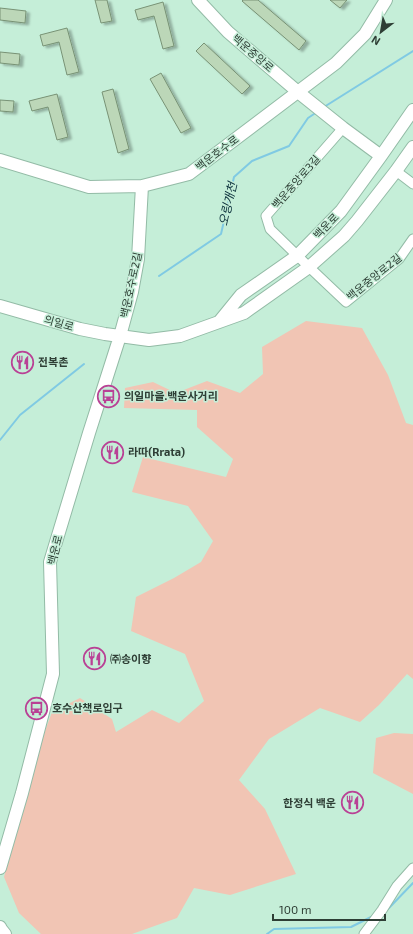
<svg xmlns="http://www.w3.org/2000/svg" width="413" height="934" viewBox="0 0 413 934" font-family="'Exo 2','Noto Sans KR',sans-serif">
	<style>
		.green { fill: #f1c5b4 }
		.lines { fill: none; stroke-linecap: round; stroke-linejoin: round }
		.stream { stroke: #80cae3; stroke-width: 2 }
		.building { fill: #bcd7b8; stroke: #789275; filter: url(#shadow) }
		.street-casing { stroke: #93bba6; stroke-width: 11 }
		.secondary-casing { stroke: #93bba6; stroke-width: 14 }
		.street { stroke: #fff; stroke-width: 9 }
		.secondary { stroke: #fff; stroke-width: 12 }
		.labels { text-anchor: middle; stroke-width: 3; stroke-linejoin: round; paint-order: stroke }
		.street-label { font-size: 11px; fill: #2e3e35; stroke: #c5eed8 }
		.poi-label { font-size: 11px; font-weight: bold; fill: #2e3e35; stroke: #c5eed8; text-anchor: start }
		.water-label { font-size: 12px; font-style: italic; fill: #092e39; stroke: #c5eed8 }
	</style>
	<defs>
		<filter id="shadow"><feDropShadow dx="3.5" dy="2" stdDeviation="1" flood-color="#0004"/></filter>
	</defs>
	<rect width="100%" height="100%" fill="#c5eed8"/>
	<path class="green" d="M 306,321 L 362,328 L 388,375 L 406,423 L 413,425 L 413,679 L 407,674 L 379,705 L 360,722 L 320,708 L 269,739 L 239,780 L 265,809 L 296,874 L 230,895 L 194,888 L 177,918 L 132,934 L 41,934 L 19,913 L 4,877 L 29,774 L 52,712 L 80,698 L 112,719 L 116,732 L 152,710 L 179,723 L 204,701 L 185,654 L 131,631 L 136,597 L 174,578 L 201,562 L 213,541 L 188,506 L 132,492 L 143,457 L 226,477 L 233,459 L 197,427 L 197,410 L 124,408 L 125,388 L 153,382 L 176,393 L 207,381 L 240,393 L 263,374 L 262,347 Z
		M 394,733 L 413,734 L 413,794 L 373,773 L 376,738 Z"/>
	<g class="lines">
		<path class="stream" d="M 324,107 L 413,51
			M 159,276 L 221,234 L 234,177 L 252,161 L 289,146 L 308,118 L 317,112
			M 0,440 L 20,415 L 84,364
			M 388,909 L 413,883
			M 267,934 L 274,929 L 351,927 L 371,917"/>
	</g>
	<path class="building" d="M 95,0 L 107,0 L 112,21 L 101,23 Z
		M 243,0 L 258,0 L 306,41 L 299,50 L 242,1 Z
		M 330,0 L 347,0 L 340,8 Z
		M 163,2 L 174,46 L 163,49 L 154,16 L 138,20 L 135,10 Z
		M 0,8 L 26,11 L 25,23 L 0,20 Z
		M 67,28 L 79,72 L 67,75 L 59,42 L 43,46 L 40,35 Z
		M 204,43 L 250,86 L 242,94 L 196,51 Z
		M 0,52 L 20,54 L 19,65 L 0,63 Z
		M 161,73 L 191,128 L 181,133 L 150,79 Z
		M 113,89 L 129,149 L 118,153 L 102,92 Z
		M 57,94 L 68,137 L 57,140 L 48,107 L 32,111 L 29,101 Z
		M 0,100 L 14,101 L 13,112 L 0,111 Z"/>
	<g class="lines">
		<defs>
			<path id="street" d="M 343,128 L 266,216 L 270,229 L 309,267 L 346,302 L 399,259 L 413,239
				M 396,171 L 413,184
				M 364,934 L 382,910 L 397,886 L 413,868"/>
			<path id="secondary" d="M 198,0 L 228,32 L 298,92 L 343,128 L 381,156
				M 0,160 L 89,187 L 142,186 L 189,174 L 336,63 L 365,34 L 386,0
				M 0,306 L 80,329 L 105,334 L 149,340 L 180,336 L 244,313 L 309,267 L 344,236 L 357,221 L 396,171 L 413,147
				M 219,322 L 241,295 L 297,256 L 341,211 L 381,156 L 413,110
				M 0,868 L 22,793 L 53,674 L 50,562 L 89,433 L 120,336 L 132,292 L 138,259 L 142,186
				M 0,927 L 1,929 L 5,934"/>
		</defs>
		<use href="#street" class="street-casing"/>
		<use href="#secondary" class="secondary-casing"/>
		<use href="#street" class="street"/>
		<use href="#secondary" class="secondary"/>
	</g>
	<defs>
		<symbol id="restaurant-ring" viewBox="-11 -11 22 22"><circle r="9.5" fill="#c5eed8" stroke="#b94195" stroke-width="1.5"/><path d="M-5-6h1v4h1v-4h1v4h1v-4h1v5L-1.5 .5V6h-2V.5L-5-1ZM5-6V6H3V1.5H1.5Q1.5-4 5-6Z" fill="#b94195"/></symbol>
		<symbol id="bus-ring" viewBox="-11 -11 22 22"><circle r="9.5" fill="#c5eed8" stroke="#b94195" stroke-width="1.5"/><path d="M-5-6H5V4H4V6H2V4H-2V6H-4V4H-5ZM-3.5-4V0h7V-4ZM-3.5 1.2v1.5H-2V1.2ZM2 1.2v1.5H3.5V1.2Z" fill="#b94195"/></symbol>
	</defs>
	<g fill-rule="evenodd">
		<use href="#restaurant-ring" x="10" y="350" width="25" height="25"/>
		<use href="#bus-ring" x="96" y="384" width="25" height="25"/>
		<use href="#restaurant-ring" x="100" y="440" width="25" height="25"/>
		<use href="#restaurant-ring" x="82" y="646" width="25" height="25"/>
		<use href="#bus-ring" x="24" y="696" width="25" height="25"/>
		<use href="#restaurant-ring" x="340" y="790" width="25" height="25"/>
	</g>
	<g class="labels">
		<g class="street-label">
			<text transform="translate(253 53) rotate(41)" y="4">백운중앙로</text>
			<text transform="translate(217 153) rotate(-37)" y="4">백운호수로</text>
			<text transform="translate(296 182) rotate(-49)" y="4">백운중앙로3길</text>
			<text transform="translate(326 226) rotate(-46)" y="4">백운로</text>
			<text transform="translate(374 277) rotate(-39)" y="4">백운중앙로2길</text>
			<text transform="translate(131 285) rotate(-78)" y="4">백운호수로2길</text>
			<text transform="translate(59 323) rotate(16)" y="4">의일로</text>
			<text transform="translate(55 550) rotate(-76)" y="4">백운로</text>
		</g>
		<g class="poi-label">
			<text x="38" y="366">전복촌</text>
			<text x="124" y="400">의일마을.백운사거리</text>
			<text x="128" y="456">라따(Rrata)</text>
			<text x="110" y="663">㈜송이향</text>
			<text x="52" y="712">호수산책로입구</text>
			<text x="336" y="807" text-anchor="end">한정식 백운</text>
		</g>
		<g class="water-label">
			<text transform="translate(228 204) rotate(-77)" y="4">오링개천</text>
		</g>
	</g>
	<g transform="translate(381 32) rotate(211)" stroke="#c5eed8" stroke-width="3" paint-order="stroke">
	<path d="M0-3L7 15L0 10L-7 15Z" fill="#2e3e35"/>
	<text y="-6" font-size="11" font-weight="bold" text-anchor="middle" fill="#2e3e35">N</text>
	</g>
	<path d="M273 914v6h112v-6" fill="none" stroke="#2e3e35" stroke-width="2"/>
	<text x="279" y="914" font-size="12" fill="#2e3e35" stroke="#c5eed8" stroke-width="3" paint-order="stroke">100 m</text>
</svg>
